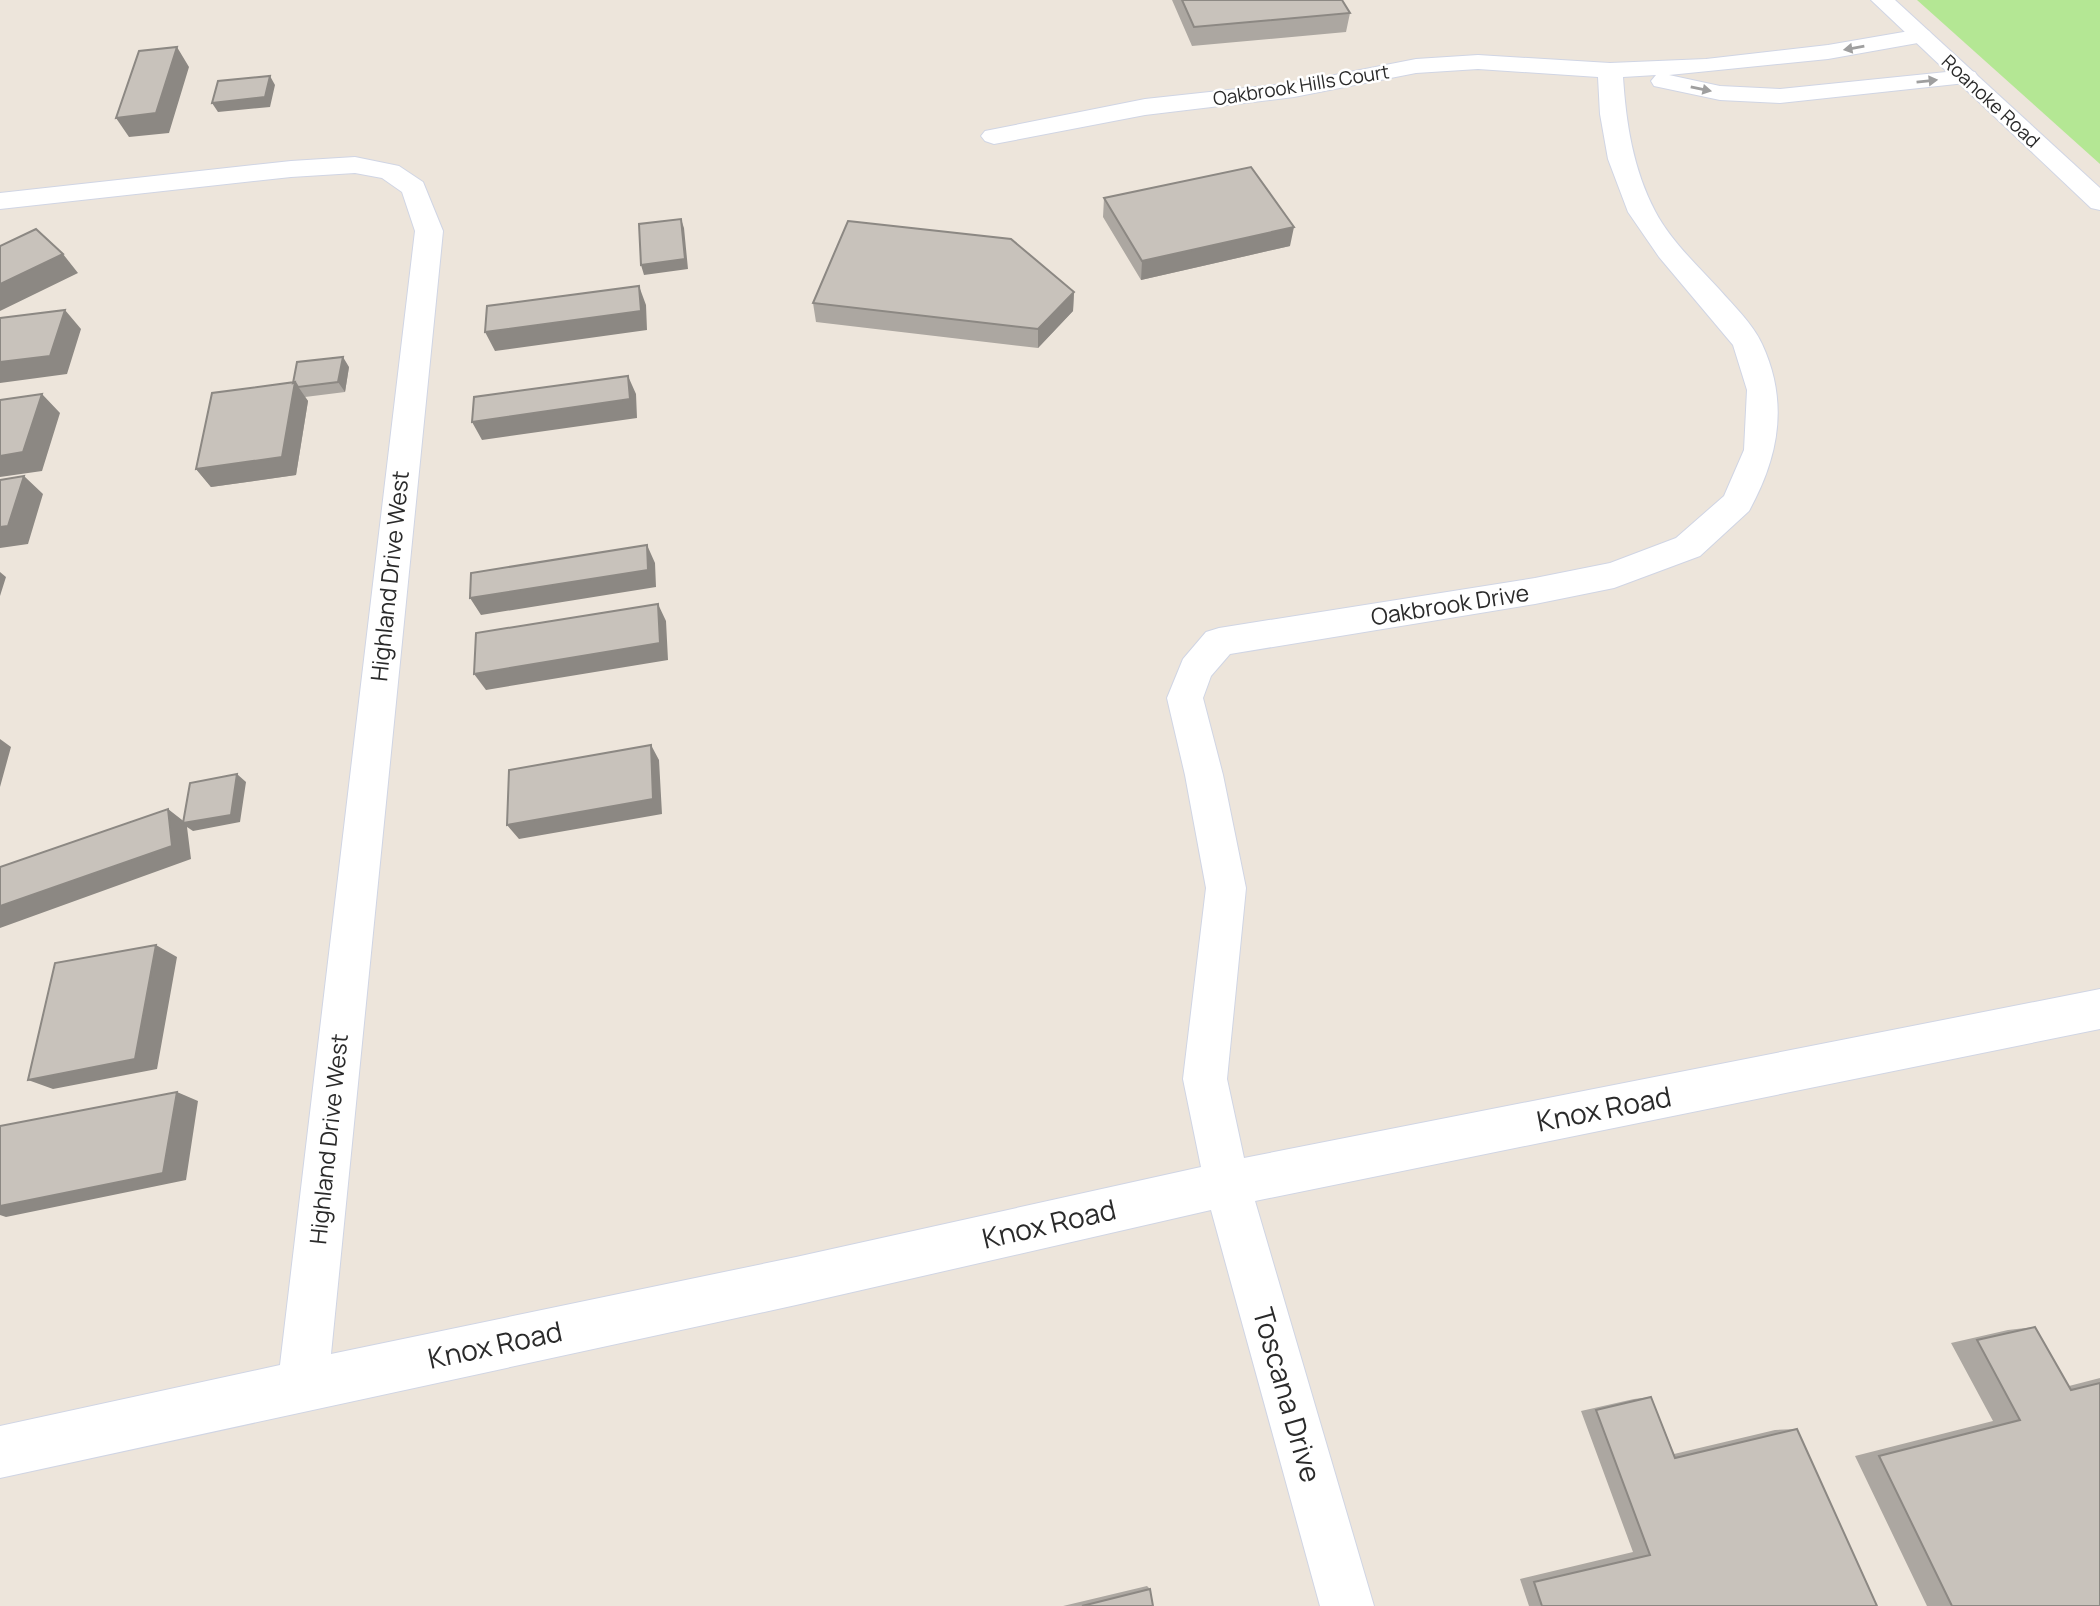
<svg xmlns="http://www.w3.org/2000/svg" width="2100" height="1606" viewBox="0 0 2100 1606" font-family="Manrope,sans-serif">
	<style>
		.green { fill: #b4e794 }
		.lines { fill: none; stroke-linecap: round; stroke-linejoin: round }
		.street-casing { stroke: #d0d5e4; stroke-width: 2 }
		.secondary-casing { stroke: #d0d5e4; stroke-width: 2 }
		.street { fill: #fff; fill-rule: evenodd }
		.secondary { fill: #fff; fill-rule: evenodd }
		.wall { fill: #aca7a1 }
		.shaded-wall { fill: #8c8883 }
		.building { fill: #c8c2bb; stroke: #8c8883; stroke-width: 2 }
		.oneway { fill: #9f9f9f }
		.labels { text-anchor: middle; stroke-width: 5; stroke-linejoin: round; paint-order: stroke }
		.far-street-label { font-size: 19px; fill: #2a2a2a; stroke: #fff }
		.street-label { font-size: 23px; fill: #2a2a2a; stroke: #fff }
		.near-street-label { font-size: 28px; fill: #2a2a2a; stroke: #fff }
	</style>
	<rect width="100%" height="100%" fill="#ede5db"/>
	<path class="green" d="M 1917,0 L 2100,0 L 2100,164 Z"/>
	<g class="lines">
		<defs>
			<path id="street" d="M 1921,29 L 1929,31 L 1933,36 L 1929,41 L 1828,59 L 1669,75 L 1720,86 L 1780,89 L 1966,70 L 1975,72 L 1978,77 L 1975,82 L 1780,103 L 1720,100 L 1654,86 L 1651,81 L 1656,75 L 1623,77 C 1626,123 1633,169 1655,211 C 1670,240 1697,265 1719,289 C 1733,305 1753,324 1762,344 C 1789,402 1779,457 1749,511 L 1700,556 L 1614,588 L 1535,604 L 1230,654 L 1211,676 L 1203,698 L 1223,775 L 1246,888 L 1227,1079 L 1244,1158 L 2100,989 L 2100,1029 L 1255,1201 L 1374,1606 L 1320,1606 L 1211,1210 L 796,1305 L 0,1478 L 0,1426 L 280,1365 L 415,231 L 402,192 L 382,178 L 355,173 L 291,177 L 0,209 L 0,193 L 291,161 L 355,157 L 399,166 L 423,182 L 443,231 L 331,1354 L 796,1257 L 1201,1167 L 1183,1079 L 1206,888 L 1185,775 L 1167,698 L 1183,659 L 1206,632 L 1219,628 L 1535,578 L 1610,563 L 1676,538 L 1724,496 L 1744,450 L 1747,390 L 1733,345 L 1659,257 L 1628,212 L 1608,159 L 1600,114 L 1598,77 L 1478,69 L 1416,73 L 1294,97 L 1145,115 L 994,144 L 985,141 L 981,136 L 985,131 L 1145,99 L 1294,83 L 1416,59 L 1478,55 L 1610,63 L 1706,59 L 1828,45 Z"/>
			<path id="secondary" d="M 1871,0 L 1895,0 L 2100,188 L 2100,210 L 2091,208 Z"/>
		</defs>
		<use href="#street" class="street-casing"/>
		<use href="#secondary" class="secondary-casing"/>
		<use href="#street" class="street"/>
		<use href="#secondary" class="secondary"/>
	</g>
	<path class="wall" d="M 1172,0 L 1342,0 L 1350,13 L 1346,32 L 1192,46 Z
		M 1104,198 L 1290,246 L 1141,280 L 1103,217 Z
		M 1074,292 L 1073,311 L 1038,348 L 816,322 L 813,303 Z
		M 349,367 L 345,392 L 305,397 L 308,401 L 296,475 L 211,487 L 196,469 L 293,383 Z
		M 2035,1327 L 2069,1386 L 2100,1378 L 2100,1606 L 1927,1606 L 1855,1456 L 1993,1421 L 1951,1343 L 2008,1330 Z
		M 1651,1397 L 1674,1454 L 1775,1430 L 1797,1429 L 1877,1606 L 1529,1606 L 1520,1579 L 1633,1552 L 1581,1411 L 1634,1399 Z
		M 1147,1586 L 1150,1589 L 1153,1606 L 1063,1606 Z"/>
	<path class="shaded-wall" d="M 177,47 L 189,67 L 169,133 L 129,137 L 116,118 Z
		M 270,76 L 275,85 L 270,107 L 218,112 L 212,103 Z
		M 681,219 L 684,228 L 688,269 L 644,275 L 641,265 Z
		M 1294,227 L 1290,246 L 1141,280 L 1142,261 Z
		M 63,254 L 78,273 L 0,311 L 0,284 Z
		M 639,286 L 646,305 L 647,330 L 495,351 L 485,332 Z
		M 1074,292 L 1073,311 L 1038,348 L 1038,329 Z
		M 65,310 L 81,329 L 67,374 L 0,383 L 0,362 Z
		M 343,357 L 349,367 L 345,392 L 338,382 Z
		M 628,376 L 636,394 L 637,418 L 482,440 L 472,422 Z
		M 295,382 L 308,401 L 296,475 L 211,487 L 196,469 Z
		M 42,394 L 60,413 L 42,471 L 0,477 L 0,456 Z
		M 24,476 L 43,494 L 28,544 L 0,548 L 0,527 Z
		M 647,545 L 655,563 L 656,587 L 481,615 L 470,598 Z
		M 0,572 L 6,577 L 0,596 Z
		M 658,604 L 666,621 L 668,660 L 486,690 L 474,674 Z
		M 0,739 L 11,747 L 0,787 Z
		M 651,745 L 659,760 L 662,814 L 519,839 L 507,825 Z
		M 237,774 L 246,782 L 240,822 L 193,831 L 187,827 L 191,859 L 0,928 L 0,906 L 168,809 L 186,823 Z
		M 156,945 L 177,957 L 157,1069 L 53,1089 L 28,1080 Z
		M 177,1092 L 198,1101 L 186,1180 L 6,1217 L 0,1215 L 0,1206 Z"/>
	<path class="building" d="M 1182,0 L 1342,0 L 1350,13 L 1194,27 Z
		M 177,47 L 156,113 L 116,118 L 139,51 Z
		M 270,76 L 265,97 L 212,103 L 218,81 Z
		M 1251,167 L 1294,227 L 1142,261 L 1104,198 Z
		M 681,219 L 685,259 L 641,265 L 639,224 Z
		M 848,221 L 1011,239 L 1074,292 L 1038,329 L 813,303 Z
		M 36,229 L 63,254 L 0,284 L 0,246 Z
		M 639,286 L 641,311 L 485,332 L 487,306 Z
		M 65,310 L 50,356 L 0,362 L 0,318 Z
		M 343,357 L 338,382 L 298,387 L 295,382 L 293,383 L 297,362 Z
		M 628,376 L 630,399 L 472,422 L 474,397 Z
		M 295,382 L 282,457 L 196,469 L 212,393 Z
		M 42,394 L 23,452 L 0,456 L 0,400 Z
		M 24,476 L 8,526 L 0,527 L 0,480 Z
		M 647,545 L 648,570 L 470,598 L 471,573 Z
		M 658,604 L 660,643 L 474,674 L 476,633 Z
		M 651,745 L 653,799 L 507,825 L 509,770 Z
		M 237,774 L 231,815 L 183,823 L 190,783 Z
		M 168,809 L 172,846 L 0,906 L 0,867 Z
		M 156,945 L 135,1059 L 28,1080 L 55,963 Z
		M 177,1092 L 163,1173 L 0,1206 L 0,1126 Z
		M 2035,1327 L 2071,1390 L 2100,1383 L 2100,1606 L 1952,1606 L 1879,1456 L 2020,1420 L 1977,1340 Z
		M 1651,1397 L 1675,1458 L 1797,1429 L 1877,1606 L 1542,1606 L 1534,1582 L 1650,1555 L 1596,1410 Z
		M 1150,1589 L 1153,1606 L 1082,1606 Z"/>
	<defs><path id="oneway-solid" d="M-6-.8H1V-3.2L6.5 0L1 3.2V.8H-6Z" transform="scale(1.75)"/></defs>
	<g class="oneway">
		<use href="#oneway-solid" transform="translate(1854 48) rotate(170)"/>
		<use href="#oneway-solid" transform="translate(1927 81) rotate(-6)"/>
		<use href="#oneway-solid" transform="translate(1701 89) rotate(12)"/>
	</g>
	<g class="labels">
		<g class="far-street-label">
			<text transform="translate(1301 85) rotate(-9)" y="7">Oakbrook Hills Court</text>
			<text transform="translate(1991 101) rotate(43)" y="7">Roanoke Road</text>
		</g>
		<g class="street-label">
			<text transform="translate(390 576) rotate(-84)" y="8">Highland Drive West</text>
			<text transform="translate(1450 605) rotate(-9)" y="8">Oakbrook Drive</text>
			<text transform="translate(329 1139) rotate(-84)" y="8">Highland Drive West</text>
		</g>
		<g class="near-street-label">
			<text transform="translate(1604 1109) rotate(-11)" y="10">Knox Road</text>
			<text transform="translate(1049 1224) rotate(-13)" y="10">Knox Road</text>
			<text transform="translate(495 1345) rotate(-12)" y="10">Knox Road</text>
			<text transform="translate(1287 1395) rotate(74)" y="10">Toscana Drive</text>
		</g>
	</g>
</svg>
